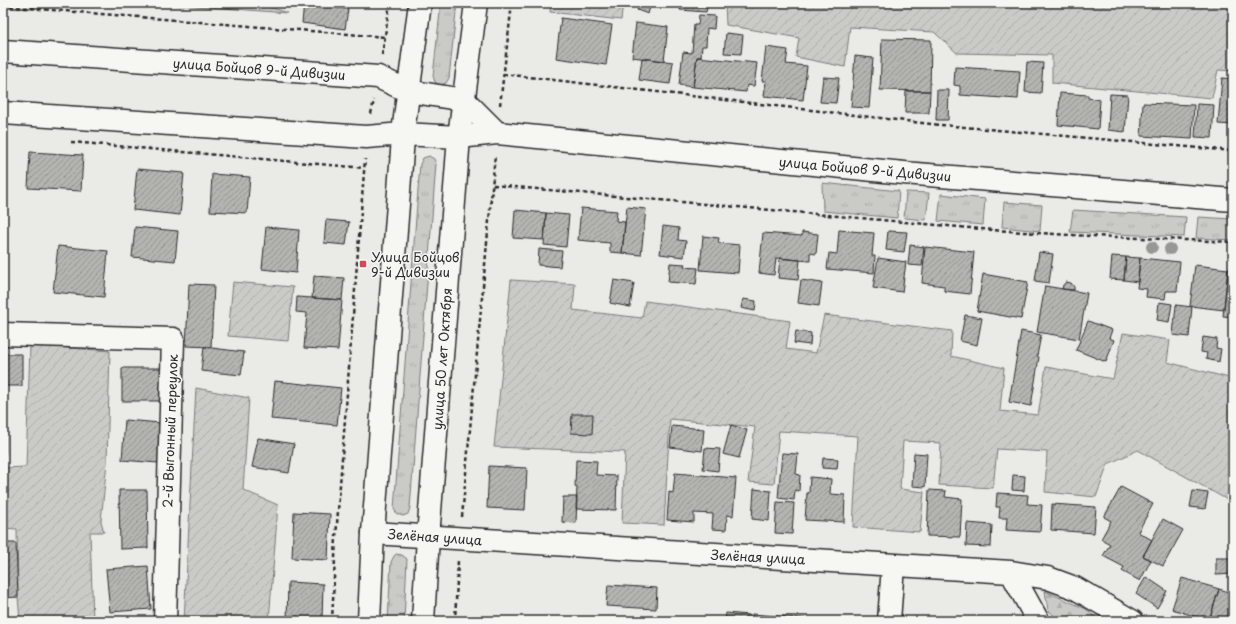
<svg xmlns="http://www.w3.org/2000/svg" width="1236" height="624" viewBox="0 0 1236 624" font-family="'Playpen Sans',sans-serif">
	<style>
		.grass { fill: url(#grass-tufts); stroke: #7a7a79 }
		.forest { fill: url(#forest-firs); stroke: #7a7a79 }
		.garden { fill: url(#garden-furrows); stroke: #7a7a79 }
		.building { fill: url(#building-hatch); stroke: #2b2b2b }
		.lines { fill: none; stroke-linecap: round; stroke-linejoin: round }
		.minor-casing { stroke: #2b2b2b; stroke-width: 25 }
		.major-casing { stroke: #2b2b2b; stroke-width: 25 }
		.path { stroke: #2b2b2b; stroke-width: 2.5; stroke-dasharray: 4 3; stroke-linecap: butt }
		.minor { stroke: #f6f6f2; stroke-width: 22 }
		.major { stroke: #f6f6f2; stroke-width: 22 }
		.tree { fill: #979795 }
		.poi-dot { fill: #d1495b; stroke: #f6f6f2; stroke-width: 1.5 }
		.labels { text-anchor: middle; stroke-width: 3; stroke-linejoin: round; paint-order: stroke }
		.street-label { font-size: 13px; fill: #2b2b2b; stroke: #f6f6f2 }
		.poi-label { font-size: 13px; fill: #2b2b2b; stroke: #f6f6f2; text-anchor: start }
	</style>
	<defs>
		<pattern id="grass-tufts" width="24" height="20" patternUnits="userSpaceOnUse"><rect width="24" height="20" fill="#cacac7"/><path d="M3 7l-1-3M5 7V3M7 7l1-3M15 17l-1-3M17 17v-4M19 17l1-3" fill="none" stroke="#aeaeab"/></pattern>
		<pattern id="forest-firs" width="22" height="20" patternUnits="userSpaceOnUse"><rect width="22" height="20" fill="#cacac7"/><path d="M5 1l3.5 6h-7zM16 11l3.5 6h-7z" fill="#aeaeab"/></pattern>
		<pattern id="garden-furrows" width="10" height="10" patternUnits="userSpaceOnUse"><rect width="10" height="10" fill="#cacac7"/><path d="M-1 1l2-2M0 10L10 0M9 11l2-2" fill="none" stroke="#aeaeab"/></pattern>
		<pattern id="building-hatch" width="6" height="6" patternUnits="userSpaceOnUse"><rect width="6" height="6" fill="#b4b4b1"/><path d="M-1 1l2-2M0 6l6-6M5 7l2-2" fill="none" stroke="#939390"/></pattern>
	</defs>
	<rect width="100%" height="100%" fill="#eaeae6"/>
	<filter id="ink" filterUnits="userSpaceOnUse"><feTurbulence type="fractalNoise" baseFrequency=".025" numOctaves="2"/><feDisplacementMap in="SourceGraphic" scale="8" xChannelSelector="R" yChannelSelector="G"/><feConvolveMatrix kernelMatrix="1 2 1 2 8 2 1 2 1" color-interpolation-filters="sRGB"/></filter>
	<g filter="url(#ink)">
		<path class="grass" d="M 441,3 L 457,3 L 449,78 L 446,83 L 440,85 L 435,82 L 433,76 Z
			M 429,156 L 434,159 L 436,164 L 410,508 L 408,514 L 403,516 L 397,514 L 394,509 L 420,164 L 423,158 Z
			M 822,183 L 899,191 L 897,218 L 823,211 Z
			M 906,192 L 929,193 L 926,220 L 904,218 Z
			M 941,194 L 985,199 L 983,225 L 938,221 Z
			M 1004,202 L 1042,205 L 1040,231 L 1002,227 Z
			M 1073,210 L 1186,217 L 1184,237 L 1070,232 Z
			M 1198,217 L 1233,219 L 1233,240 L 1196,238 Z
			M 396,554 L 402,555 L 407,559 L 404,621 L 388,621 L 391,562 L 394,556 Z"/>
		<path class="forest" d="M 1045,591 L 1086,609 L 1100,621 L 1060,621 L 1048,610 Z"/>
		<path class="garden" d="M 156,3 L 258,3 L 287,13 Z
			M 551,3 L 623,3 L 621,20 L 550,12 Z
			M 725,3 L 1233,3 L 1233,71 L 1218,70 L 1212,98 L 1052,83 L 1052,55 L 957,53 L 934,32 L 850,27 L 845,67 L 796,57 L 799,38 L 726,25 Z
			M 511,280 L 575,284 L 573,310 L 642,318 L 645,301 L 790,321 L 786,349 L 816,353 L 824,315 L 952,331 L 951,356 L 1004,368 L 1000,411 L 1038,415 L 1046,367 L 1113,379 L 1123,333 L 1170,340 L 1167,362 L 1233,379 L 1233,503 L 1138,450 L 1108,464 L 1096,497 L 1045,492 L 1047,452 L 997,449 L 993,488 L 939,485 L 941,443 L 903,441 L 900,489 L 924,492 L 920,532 L 853,527 L 858,436 L 779,431 L 774,484 L 748,482 L 755,427 L 670,419 L 664,525 L 622,523 L 625,452 L 494,447 Z
			M 233,282 L 293,287 L 288,341 L 228,336 Z
			M 30,345 L 110,351 L 107,462 L 101,521 L 104,532 L 90,532 L 93,621 L 20,621 L 18,597 L 17,529 L 3,528 L 3,468 L 26,467 Z
			M 196,388 L 249,398 L 243,490 L 278,505 L 269,621 L 184,621 Z"/>
		<path class="building" d="M 304,3 L 348,9 L 345,29 L 302,23 Z
			M 640,3 L 651,3 L 648,14 L 637,10 Z
			M 681,3 L 708,3 L 706,12 L 680,10 Z
			M 699,15 L 715,16 L 714,29 L 707,28 L 706,46 L 702,46 L 701,57 L 697,57 L 693,87 L 679,85 L 683,52 L 692,53 L 694,25 L 698,25 Z
			M 561,18 L 612,25 L 606,65 L 556,58 Z
			M 636,23 L 668,27 L 664,61 L 632,57 Z
			M 726,33 L 743,35 L 741,54 L 724,53 Z
			M 882,39 L 931,40 L 930,91 L 880,90 Z
			M 766,47 L 788,50 L 786,64 L 807,66 L 803,100 L 764,96 L 766,81 L 762,81 Z
			M 855,56 L 873,58 L 869,108 L 851,107 Z
			M 697,57 L 757,63 L 754,86 L 747,85 L 746,92 L 693,87 Z
			M 642,58 L 673,62 L 670,84 L 639,80 Z
			M 1027,62 L 1043,63 L 1041,93 L 1025,92 Z
			M 955,67 L 1020,71 L 1018,99 L 960,95 L 960,86 L 954,85 Z
			M 823,77 L 839,78 L 836,103 L 820,102 Z
			M 1222,78 L 1233,79 L 1233,125 L 1218,124 Z
			M 937,90 L 949,90 L 948,120 L 936,120 Z
			M 906,91 L 930,91 L 929,113 L 905,113 Z
			M 1060,93 L 1088,95 L 1088,98 L 1100,100 L 1098,129 L 1058,125 Z
			M 1110,94 L 1128,95 L 1125,132 L 1108,130 Z
			M 1143,103 L 1194,105 L 1192,139 L 1141,136 Z
			M 1197,104 L 1214,105 L 1212,138 L 1195,137 Z
			M 30,152 L 83,155 L 81,191 L 28,188 Z
			M 137,169 L 184,173 L 180,215 L 133,210 Z
			M 212,174 L 250,177 L 247,213 L 210,211 Z
			M 627,207 L 646,209 L 641,255 L 622,253 Z
			M 581,208 L 617,211 L 616,221 L 625,222 L 622,253 L 610,252 L 610,243 L 578,240 Z
			M 515,210 L 546,213 L 544,240 L 513,238 Z
			M 546,213 L 569,215 L 566,247 L 544,245 Z
			M 326,220 L 349,222 L 346,245 L 324,243 Z
			M 663,226 L 679,228 L 678,240 L 686,241 L 684,257 L 660,254 Z
			M 135,227 L 178,231 L 175,261 L 132,257 Z
			M 266,227 L 299,230 L 296,273 L 262,269 Z
			M 839,230 L 874,233 L 872,256 L 875,256 L 874,273 L 827,269 L 829,253 L 837,254 Z
			M 888,231 L 907,232 L 904,252 L 886,250 Z
			M 802,232 L 818,234 L 816,254 L 810,253 L 810,261 L 776,258 L 774,275 L 759,273 L 763,233 L 802,236 Z
			M 703,236 L 719,238 L 718,243 L 740,245 L 738,273 L 700,270 Z
			M 910,245 L 924,247 L 922,266 L 908,265 Z
			M 58,246 L 108,251 L 104,297 L 53,292 Z
			M 925,247 L 974,252 L 970,294 L 944,291 L 944,286 L 922,283 Z
			M 539,249 L 562,251 L 560,267 L 538,265 Z
			M 1039,252 L 1053,254 L 1049,283 L 1035,281 Z
			M 1112,256 L 1126,257 L 1124,280 L 1110,279 Z
			M 1126,257 L 1140,258 L 1138,282 L 1124,280 Z
			M 780,258 L 800,260 L 798,280 L 778,278 Z
			M 878,258 L 906,262 L 902,292 L 873,288 Z
			M 1140,258 L 1180,262 L 1177,291 L 1166,291 L 1165,299 L 1146,297 L 1147,289 L 1137,288 Z
			M 670,263 L 685,264 L 684,267 L 698,268 L 696,284 L 668,282 Z
			M 1195,265 L 1228,269 L 1224,310 L 1190,306 Z
			M 1228,269 L 1233,269 L 1233,317 L 1223,316 Z
			M 983,274 L 1028,282 L 1021,319 L 977,311 Z
			M 314,276 L 344,278 L 342,300 L 312,298 Z
			M 614,280 L 634,283 L 630,307 L 610,303 Z
			M 801,280 L 822,283 L 819,306 L 798,303 Z
			M 1066,282 L 1071,283 L 1074,287 L 1074,290 L 1062,289 L 1063,285 Z
			M 189,284 L 214,285 L 211,347 L 186,346 Z
			M 1045,286 L 1087,293 L 1079,339 L 1037,332 Z
			M 297,297 L 342,300 L 338,350 L 304,348 L 307,313 L 296,312 Z
			M 743,299 L 756,301 L 755,311 L 741,308 Z
			M 1159,302 L 1172,304 L 1169,322 L 1157,320 Z
			M 1176,305 L 1192,307 L 1189,337 L 1173,335 Z
			M 965,315 L 982,318 L 977,345 L 960,341 Z
			M 1088,321 L 1112,330 L 1109,338 L 1114,340 L 1106,362 L 1076,350 Z
			M 796,331 L 811,333 L 810,345 L 794,343 Z
			M 1021,331 L 1041,335 L 1037,356 L 1039,357 L 1031,406 L 1009,402 Z
			M 1203,337 L 1217,339 L 1216,348 L 1221,349 L 1219,362 L 1206,359 L 1207,353 L 1201,352 Z
			M 204,347 L 244,352 L 241,375 L 201,371 Z
			M 3,354 L 22,354 L 22,386 L 3,386 Z
			M 122,368 L 163,368 L 163,401 L 122,401 Z
			M 275,381 L 341,388 L 337,425 L 271,419 Z
			M 3,410 L 6,410 L 5,454 L 3,454 Z
			M 572,414 L 593,414 L 592,434 L 571,433 Z
			M 125,420 L 161,423 L 158,463 L 122,460 Z
			M 731,425 L 747,430 L 739,458 L 723,454 Z
			M 672,426 L 704,429 L 702,451 L 670,447 Z
			M 258,438 L 294,444 L 289,473 L 252,467 Z
			M 705,448 L 720,449 L 718,471 L 703,469 Z
			M 782,453 L 798,454 L 796,474 L 800,475 L 799,491 L 795,490 L 794,500 L 778,498 Z
			M 914,453 L 927,454 L 925,487 L 912,486 Z
			M 823,458 L 838,459 L 837,469 L 822,468 Z
			M 576,460 L 597,461 L 596,475 L 617,476 L 616,510 L 576,509 L 577,487 L 575,487 Z
			M 489,466 L 527,468 L 525,510 L 487,508 Z
			M 675,473 L 736,478 L 733,516 L 727,515 L 726,530 L 712,529 L 713,514 L 694,513 L 694,522 L 667,520 L 669,492 L 673,493 Z
			M 1013,475 L 1025,476 L 1024,491 L 1012,490 Z
			M 810,477 L 831,479 L 830,494 L 845,495 L 844,522 L 805,520 L 807,493 L 809,493 Z
			M 1121,487 L 1153,504 L 1138,532 L 1152,540 L 1143,556 L 1151,560 L 1140,581 L 1122,571 L 1124,567 L 1103,556 L 1110,544 L 1101,539 L 1111,521 L 1104,517 Z
			M 754,489 L 771,491 L 769,521 L 752,519 Z
			M 119,490 L 147,490 L 148,548 L 120,549 Z
			M 929,490 L 946,491 L 945,497 L 962,499 L 960,537 L 927,536 Z
			M 1193,491 L 1208,493 L 1205,509 L 1190,507 Z
			M 997,493 L 1028,495 L 1027,504 L 1042,505 L 1040,532 L 1006,530 L 1007,518 L 999,518 L 1000,507 L 996,507 Z
			M 563,497 L 577,497 L 576,523 L 562,522 Z
			M 777,502 L 794,503 L 792,534 L 775,533 Z
			M 1052,504 L 1096,507 L 1094,533 L 1051,530 Z
			M 294,512 L 330,514 L 328,560 L 292,558 Z
			M 1163,519 L 1183,530 L 1163,566 L 1143,556 Z
			M 967,523 L 992,525 L 991,547 L 966,546 Z
			M 3,543 L 16,543 L 18,597 L 3,598 Z
			M 1216,558 L 1233,558 L 1233,574 L 1216,575 Z
			M 148,566 L 151,609 L 110,612 L 106,569 Z
			M 1146,577 L 1167,591 L 1157,608 L 1136,594 Z
			M 1182,578 L 1219,589 L 1209,621 L 1172,609 Z
			M 288,582 L 323,584 L 322,621 L 287,621 Z
			M 608,585 L 657,588 L 656,609 L 606,606 Z
			M 1219,589 L 1232,593 L 1230,599 L 1233,600 L 1233,621 L 1209,621 Z
			M 726,613 L 749,615 L 749,621 L 725,621 Z
			M 752,614 L 835,621 L 752,621 Z"/>
		<g class="lines">
			<defs>
				<path id="minor" d="M 464,100 L 497,133
					M 459,137 L 497,133 L 904,173 L 1233,200
					M 3,334 L 173,339 L 165,621
					M 373,533 L 1011,572 L 1048,578 L 1075,588 L 1132,621
					M 1011,572 L 1038,621
					M 889,621 L 893,565"/>
				<path id="major" d="M 3,51 L 378,77 L 408,91 L 464,100
					M 3,113 L 366,137 L 403,134 L 459,137
					M 369,621 L 373,533 L 404,125 L 420,3
					M 423,621 L 428,537 L 459,137 L 476,3"/>
			</defs>
			<use href="#minor" class="minor-casing"/>
			<use href="#major" class="major-casing"/>
			<path class="path" d="M 3,6 L 385,37
				M 382,55 L 390,3
				M 503,74 L 931,124 L 1233,151
				M 500,105 L 512,3
				M 371,114 L 374,100
				M 71,142 L 364,168
				M 493,185 L 993,230 L 1069,235 L 1233,242
				M 462,517 L 495,155
				M 332,621 L 336,537 L 365,159
				M 455,621 L 458,560"/>
			<use href="#minor" class="minor"/>
			<use href="#major" class="major"/>
		</g>
		<g class="tree">
			<circle cx="1152" cy="247" r="6"/>
			<circle cx="1170" cy="249" r="6"/>
		</g>
	</g>
	<rect class="poi-dot" x="359" y="260" width="8" height="8" rx="2"/>
	<g class="labels">
		<g class="street-label">
			<text transform="translate(259 69) rotate(4)" y="5">улица Бойцов 9-й Дивизии</text>
			<text transform="translate(865 169) rotate(5)" y="5">улица Бойцов 9-й Дивизии</text>
			<text transform="translate(442 359) rotate(-86)" y="5">улица 50 лет Октября</text>
			<text transform="translate(170 431) rotate(-88)" y="5">2-й Выгонный переулок</text>
			<text transform="translate(435 537) rotate(4)" y="5">Зелёная улица</text>
			<text transform="translate(758 557) rotate(3)" y="5">Зелёная улица</text>
		</g>
		<g class="poi-label">
			<text x="371" y="262">Улица Бойцов<tspan x="371" dy="15">9-й Дивизии</tspan></text>
		</g>
	</g>
	<rect width="1236" height="624" fill="none" stroke="#f6f6f2" stroke-width="16"/>
	<rect x="8" y="8" width="1220" height="608" fill="none" stroke="#2b2b2b" stroke-width="1.5" filter="url(#ink)"/>
</svg>
